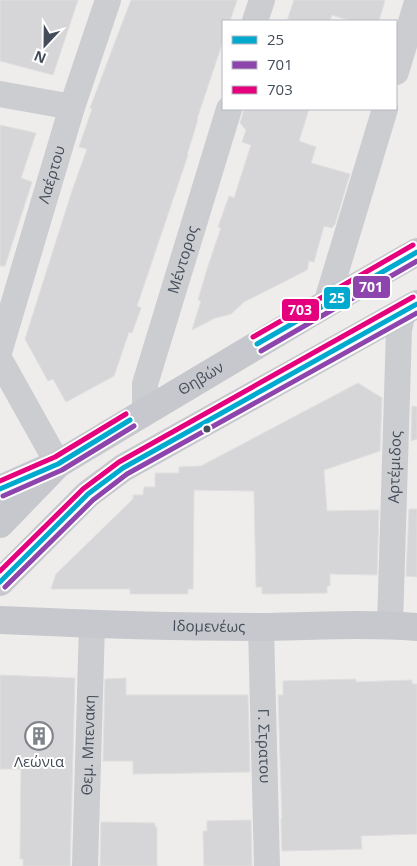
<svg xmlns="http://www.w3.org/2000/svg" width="417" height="866" viewBox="0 0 417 866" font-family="'Open Sans',sans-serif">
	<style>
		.building { fill: #d6d6d8; stroke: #dfdfdf }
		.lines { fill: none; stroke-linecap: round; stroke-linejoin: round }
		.minor { stroke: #cbcdd0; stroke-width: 26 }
		.major { stroke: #c6c8cd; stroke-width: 28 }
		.bus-1-casing { stroke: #fff; stroke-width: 9 }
		.bus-2-casing { stroke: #fff; stroke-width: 9 }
		.bus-3-casing { stroke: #fff; stroke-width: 9 }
		.bus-1 { stroke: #00a9ce; stroke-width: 5 }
		.bus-2 { stroke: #8e44ad; stroke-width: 5 }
		.bus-3 { stroke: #e5007d; stroke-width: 5 }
		.bus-dot { fill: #444c59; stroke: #fff; stroke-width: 2 }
		.labels { text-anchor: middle; stroke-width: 4; stroke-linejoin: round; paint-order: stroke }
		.street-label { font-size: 15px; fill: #444c59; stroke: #fff }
		.poi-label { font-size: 15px; fill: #444c59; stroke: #fff }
		.line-badge { stroke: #fff; stroke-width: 2 }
		.badge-label { font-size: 14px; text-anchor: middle; font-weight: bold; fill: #fff }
	</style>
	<rect width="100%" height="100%" fill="#eeedec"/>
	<path class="building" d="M 0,0 L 78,0 L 53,75 L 0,61 Z
		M 131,0 L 237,0 L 230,21 L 223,21 L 223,41 L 197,119 L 198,119 L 187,155 L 188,155 L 137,306 L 141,308 L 132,333 L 129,332 L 114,376 L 66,402 L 53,379 L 48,381 L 25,339 L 72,191 L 87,149 L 79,147 L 92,109 L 90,108 Z
		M 294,0 L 385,0 L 379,21 L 351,21 L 332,15 L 330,21 L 287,21 Z
		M 244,109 L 309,109 L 299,141 L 316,147 L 311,163 L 350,174 L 335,224 L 332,228 L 324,226 L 314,262 L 309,261 L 307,270 L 244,302 L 231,314 L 215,318 L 192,330 L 201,301 L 198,300 L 208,266 L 221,228 L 218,227 L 229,196 L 234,198 L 251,145 L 242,142 L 246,130 L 240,123 Z
		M 0,125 L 36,133 L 21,178 L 32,182 L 5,266 L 0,266 Z
		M 358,383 L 382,398 L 380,451 L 324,470 L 327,511 L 379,510 L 377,575 L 330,574 L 330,586 L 327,586 L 327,593 L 262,594 L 262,587 L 256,587 L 254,491 L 194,490 L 193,589 L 188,589 L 188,594 L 130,594 L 130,589 L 51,589 L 56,574 L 133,499 L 133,495 L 143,495 L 144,487 L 155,487 L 155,473 L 179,473 L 179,467 L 201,466 Z
		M 412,406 L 417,407 L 417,439 L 411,441 Z
		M 409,509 L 417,509 L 417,577 L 406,576 Z
		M 0,675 L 75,678 L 70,866 L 23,866 L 23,859 L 20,859 L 21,769 L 0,769 Z
		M 126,678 L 126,695 L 248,695 L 250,772 L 133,774 L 133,761 L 103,761 L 105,679 Z
		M 356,679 L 356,682 L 412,680 L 412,684 L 417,684 L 417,834 L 361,836 L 362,849 L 282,851 L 281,819 L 282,819 L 278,695 L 283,695 L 283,681 Z
		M 251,820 L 252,866 L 204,866 L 203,831 L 207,831 L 207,821 Z
		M 101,822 L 155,823 L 155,827 L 157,827 L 157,866 L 100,866 Z"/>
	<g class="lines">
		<g class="minor">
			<path d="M 255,21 L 262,0"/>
			<path d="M 396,72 L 417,2"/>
			<path d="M 0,94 L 72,107"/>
			<path d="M 326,304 L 385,109"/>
			<path id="s1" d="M 0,349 L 72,107 L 108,0"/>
			<path d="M 0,360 L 58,464"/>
			<path id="s2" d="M 145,410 L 145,384 L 229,109"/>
			<path id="s3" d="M 390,625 L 399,330 L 403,312"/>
			<path id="s4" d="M 261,627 L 267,866"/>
			<path id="s5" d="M 85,866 L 92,625"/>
		</g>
		<g class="major">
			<path d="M 0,489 L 45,469"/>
			<path id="s6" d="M 0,524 L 58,464 L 326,304 L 417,252"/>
			<path d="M 0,582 L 88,494 L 123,468 L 417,304"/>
			<path id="s7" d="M 0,620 C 87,624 174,627 262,627 C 313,626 365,623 417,627"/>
		</g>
		<defs>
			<path id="bus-1" d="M 257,344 L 417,252
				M 0,489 L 58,464 L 130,420
				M 0,582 L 88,494 L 123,468 L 417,304"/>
			<path id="bus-2" d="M 261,351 L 417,261
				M 3,496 L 62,470 L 134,426
				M 5,587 L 93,500 L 127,474 L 417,313"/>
			<path id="bus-3" d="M 253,337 L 413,245
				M 0,481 L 55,457 L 126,414
				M 0,571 L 83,489 L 119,462 L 413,297"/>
		</defs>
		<use href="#bus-1" class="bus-1-casing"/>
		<use href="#bus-2" class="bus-2-casing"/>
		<use href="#bus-3" class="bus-3-casing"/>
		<use href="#bus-1" class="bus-1"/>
		<use href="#bus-2" class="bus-2"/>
		<use href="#bus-3" class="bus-3"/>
	</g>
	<defs>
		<symbol id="building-ring" viewBox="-11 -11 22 22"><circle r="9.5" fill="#fff" stroke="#80848c" stroke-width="1.5"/><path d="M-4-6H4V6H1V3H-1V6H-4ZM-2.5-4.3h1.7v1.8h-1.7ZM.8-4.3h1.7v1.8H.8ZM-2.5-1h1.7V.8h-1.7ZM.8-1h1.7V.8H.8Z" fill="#80848c"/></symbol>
	</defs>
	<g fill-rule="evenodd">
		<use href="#building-ring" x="23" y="720" width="32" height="32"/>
	</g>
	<circle class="bus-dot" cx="207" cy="429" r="4.5"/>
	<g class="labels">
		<g class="street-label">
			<text dy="5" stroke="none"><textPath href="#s1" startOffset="182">Λαέρτου</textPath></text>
			<text dy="5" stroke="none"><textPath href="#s2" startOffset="156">Μέντορος</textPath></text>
			<text dy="5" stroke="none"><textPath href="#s6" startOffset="250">Θηβών</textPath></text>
			<text dy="5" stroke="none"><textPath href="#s3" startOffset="158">Αρτέμιδος</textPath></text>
			<text dy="5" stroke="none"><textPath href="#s7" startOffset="209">Ιδομενέως</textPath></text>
			<text dy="5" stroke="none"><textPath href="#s5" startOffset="121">Θεμ. Μπενακη</textPath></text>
			<text dy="5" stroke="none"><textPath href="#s4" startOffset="119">Γ. Στρατου</textPath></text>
		</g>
		<g class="poi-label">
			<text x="39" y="767">Λεώνια</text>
		</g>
	</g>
	<g class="line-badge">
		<rect x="352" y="275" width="39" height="24" rx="5" fill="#8e44ad"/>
		<rect x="323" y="286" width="28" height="24" rx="5" fill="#00a9ce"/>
		<rect x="281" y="298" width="39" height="24" rx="5" fill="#e5007d"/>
	</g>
	<g class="badge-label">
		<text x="371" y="292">701</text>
		<text x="337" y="303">25</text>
		<text x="300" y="315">703</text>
	</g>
	<rect x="222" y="20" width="175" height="90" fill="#ffffff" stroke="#b4b7bd"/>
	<rect x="232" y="36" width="25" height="8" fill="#00a9ce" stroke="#b4b7bd"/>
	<text x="267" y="45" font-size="15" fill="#444c59">25</text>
	<rect x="232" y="61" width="25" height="8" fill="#8e44ad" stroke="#b4b7bd"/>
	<text x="267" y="70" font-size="15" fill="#444c59">701</text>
	<rect x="232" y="86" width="25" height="8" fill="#e5007d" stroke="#b4b7bd"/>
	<text x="267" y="95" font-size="15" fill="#444c59">703</text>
	<g transform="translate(45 45) rotate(202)" stroke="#ffffff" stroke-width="4" paint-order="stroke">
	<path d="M0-4L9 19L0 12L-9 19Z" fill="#444c59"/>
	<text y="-8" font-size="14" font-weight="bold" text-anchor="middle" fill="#444c59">N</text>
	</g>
</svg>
